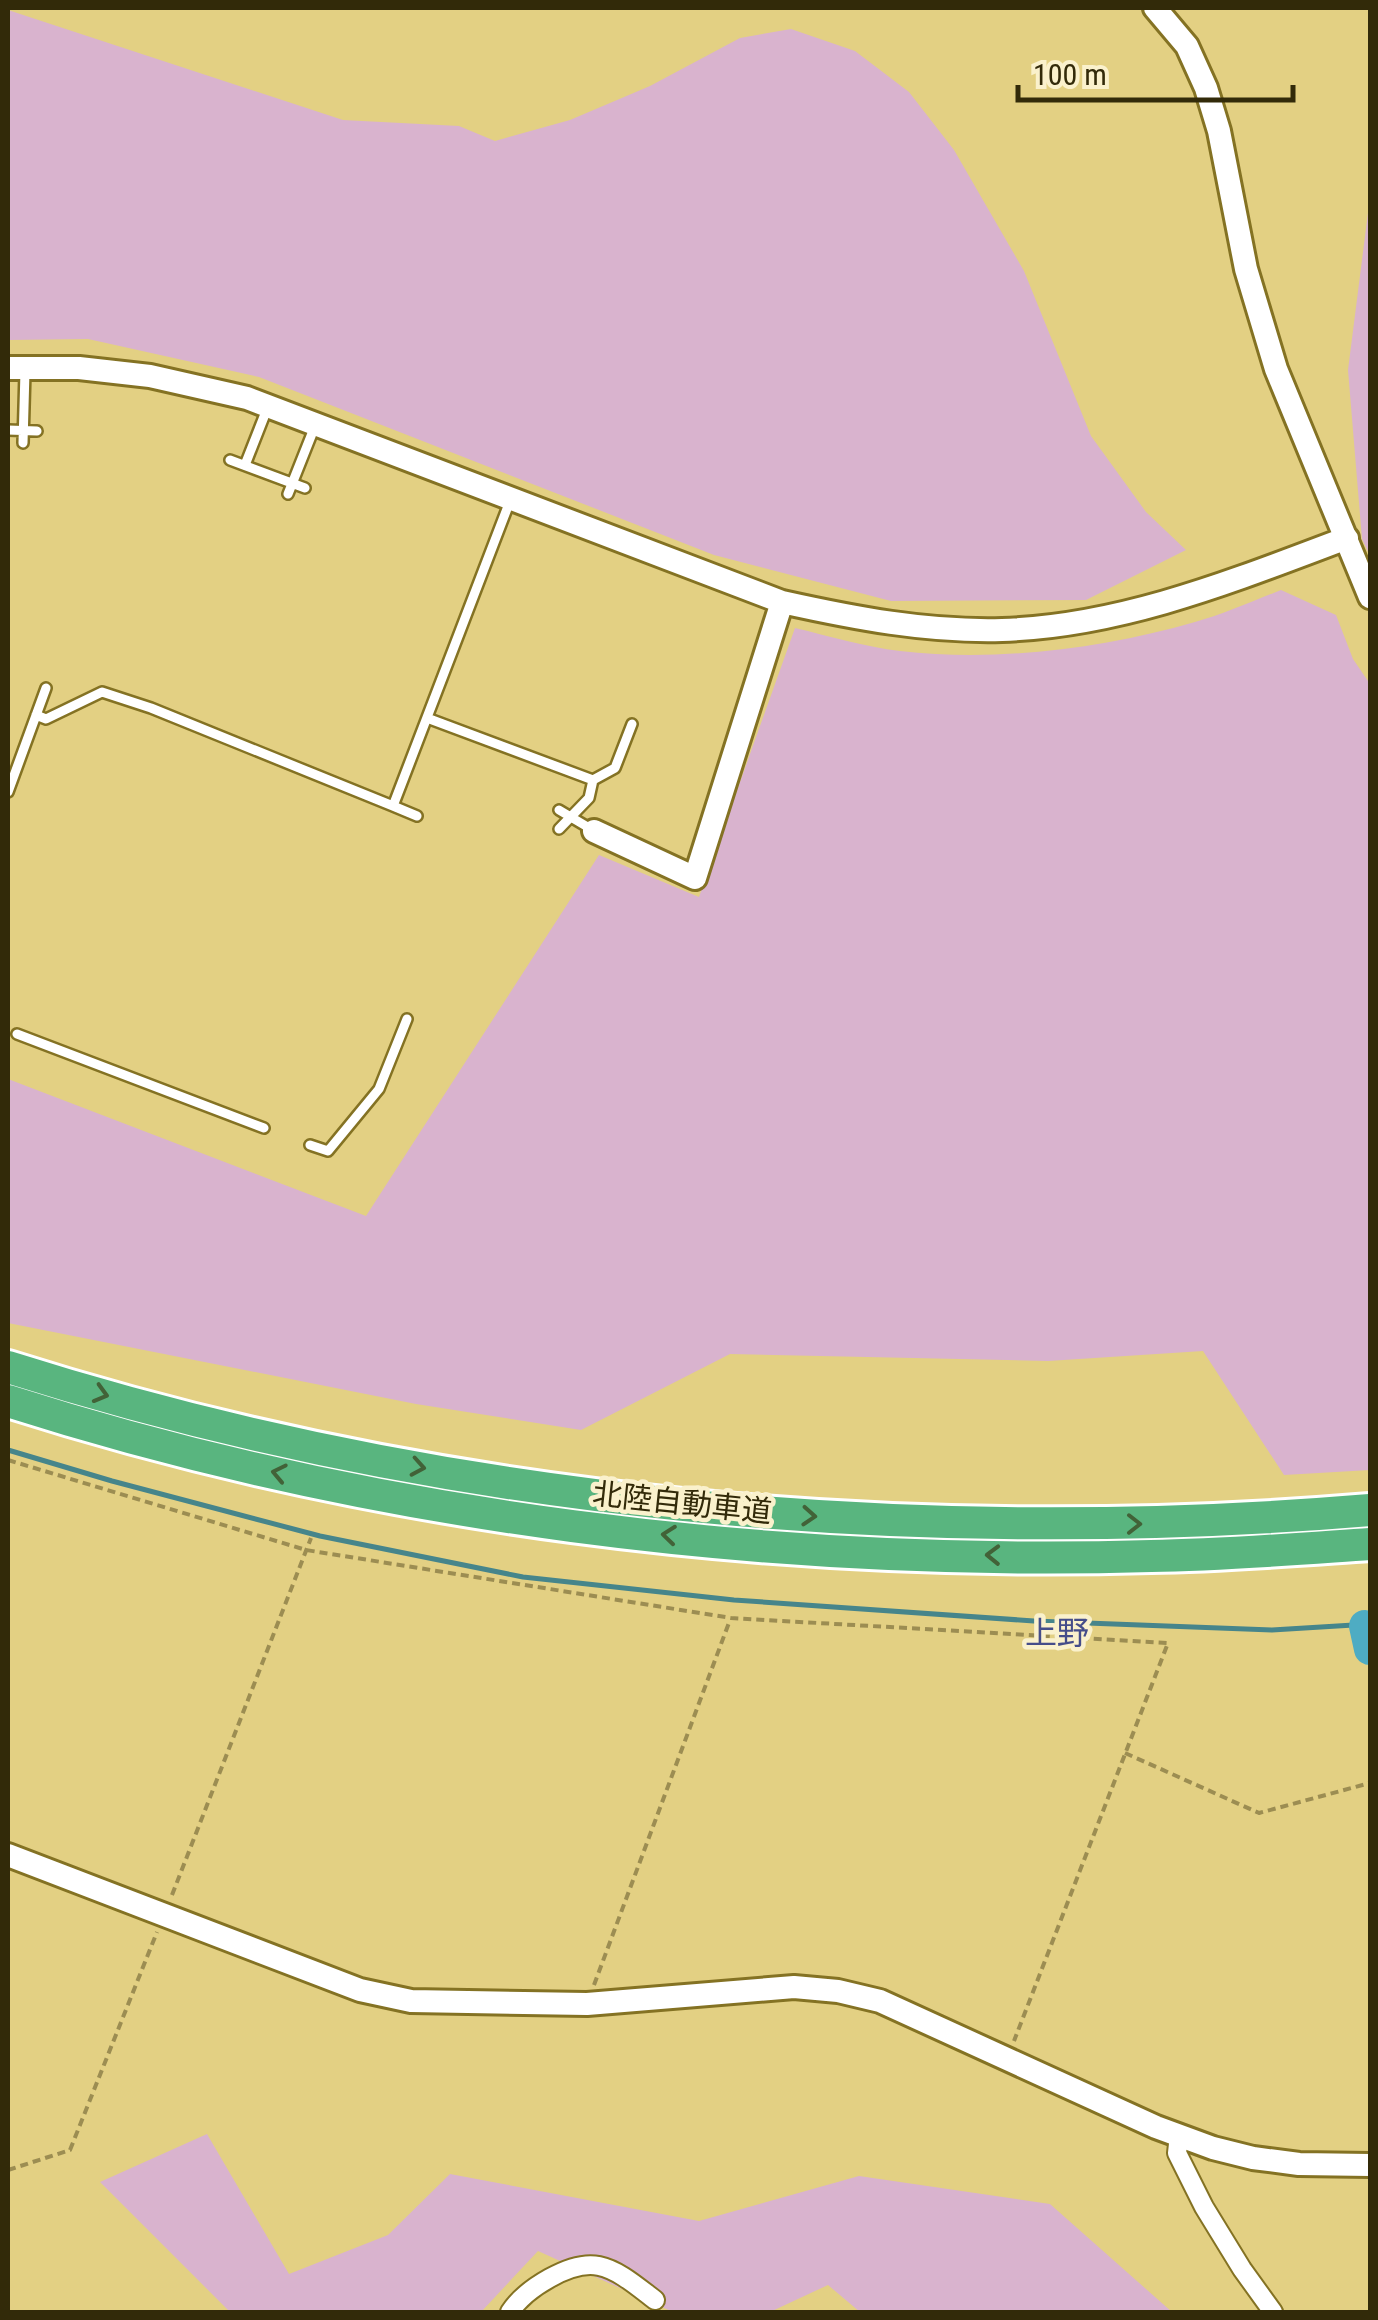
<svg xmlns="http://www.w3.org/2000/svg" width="1378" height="2320" viewBox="0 0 1378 2320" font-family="'Roboto Condensed','Noto Sans JP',sans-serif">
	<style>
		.green { fill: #d9b3ce }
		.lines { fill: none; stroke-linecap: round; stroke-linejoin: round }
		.stream { stroke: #46858b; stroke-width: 5 }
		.river { stroke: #4eacc3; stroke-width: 32 }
		.service-casing { stroke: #847223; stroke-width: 14 }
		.minor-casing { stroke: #847223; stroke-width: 22 }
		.tertiary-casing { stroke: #847223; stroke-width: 28 }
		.motorway-casing { stroke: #fff; stroke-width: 38 }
		.path { stroke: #9c8d52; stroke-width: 4; stroke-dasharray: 8 5; stroke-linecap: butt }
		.service { stroke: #fff; stroke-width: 9 }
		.minor { stroke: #fff; stroke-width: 18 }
		.tertiary { stroke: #fff; stroke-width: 22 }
		.motorway { stroke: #59b57f; stroke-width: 32 }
		.oneway { stroke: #426238 }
		.labels { text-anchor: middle; stroke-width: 9; stroke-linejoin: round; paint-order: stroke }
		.street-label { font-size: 30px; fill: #322a09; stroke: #faf1cc }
		.neighbourhood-label { font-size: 32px; fill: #454d8a; stroke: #faf1cc }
	</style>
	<rect width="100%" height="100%" fill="#e3d083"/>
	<path class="green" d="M 8,10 L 343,120 L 459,126 L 495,141 L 570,120 L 650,86 L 740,38 L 791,29 L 855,51 L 909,92 L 954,150 L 1024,271 L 1091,436 L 1146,512 L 1186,550 L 1086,600 L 891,601 L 714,555 L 259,377 L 88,339 L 8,340 Z
		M 1370,197 L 1370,556 L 1362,539 L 1348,370 Z
		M 1281,590 L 1336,615 L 1353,659 L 1370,684 L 1370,1470 L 1284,1475 L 1203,1351 L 1048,1361 L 730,1354 L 581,1430 L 416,1404 L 8,1323 L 8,1079 L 366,1216 L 599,855 L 699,897 L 795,628 C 829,636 865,647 900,651 C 997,662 1101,649 1195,622 C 1224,614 1253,601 1281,590 Z
		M 207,2134 L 289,2274 L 388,2235 L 450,2174 L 699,2221 L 859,2176 L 1050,2204 L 1172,2312 L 860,2312 L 828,2285 L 770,2312 L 673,2312 L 538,2251 L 481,2312 L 230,2312 L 100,2182 Z"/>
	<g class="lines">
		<path class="stream" d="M 8,1450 L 112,1481 L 320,1536 L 523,1577 L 734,1600 L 1034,1621 L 1272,1630 L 1370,1624"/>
		<path class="river" d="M 1365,1626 L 1370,1649"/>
		<defs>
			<path id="service" d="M 8,430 L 37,431
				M 23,443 L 25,371
				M 230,460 L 305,488
				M 245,465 L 267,409
				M 288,494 L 315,426
				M 36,715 L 46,719 L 102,692 L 151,708 L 393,806 L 510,501
				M 427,718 L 593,780 L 589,798 L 559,829
				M 593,780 L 615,768 L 632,724
				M 8,792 L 46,688
				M 393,806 L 417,816
				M 559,810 L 591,829
				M 17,1034 L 264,1128
				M 310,1145 L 328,1151 L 379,1089 L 407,1019"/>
			<path id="minor" d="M 1179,2135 L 1177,2153 L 1204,2207 L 1242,2269 L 1273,2312
				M 510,2312 C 525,2289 571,2260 599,2266 C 619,2270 639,2288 655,2300"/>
			<path id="tertiary" d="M 1155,8 L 1187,46 L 1206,88 L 1219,131 L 1246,269 L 1276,369 L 1370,597
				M 8,368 L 79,368 L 150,376 L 247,398 L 782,602 C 854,618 927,632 1002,630 C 1123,626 1235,580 1347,538
				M 594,831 L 695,878 L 782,602
				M 8,1855 L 360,1990 L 411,2001 L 587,2004 L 794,1987 L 838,1991 L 880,2001 L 1156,2127 L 1213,2148 L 1253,2158 L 1299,2164 L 1370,2165"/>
			<path id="motorway" d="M 8,1367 C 446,1506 913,1548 1370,1510
				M 8,1401 C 371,1517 770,1567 1151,1556 C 1224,1555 1297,1549 1370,1544"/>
		</defs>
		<use href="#service" class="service-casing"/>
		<use href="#minor" class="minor-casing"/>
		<use href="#tertiary" class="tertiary-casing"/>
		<use href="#motorway" class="motorway-casing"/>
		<path class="path" d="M 8,1460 L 306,1550 L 731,1618 L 1168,1643 L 1014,2041
			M 1125,1753 L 1259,1813 L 1370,1783
			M 172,1895 L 311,1538
			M 594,1985 L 730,1620
			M 8,2170 L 70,2150 L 157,1932"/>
		<use href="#service" class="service"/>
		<use href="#minor" class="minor"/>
		<use href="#tertiary" class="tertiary"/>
		<use href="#motorway" class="motorway"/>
	</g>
	<defs><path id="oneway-chevron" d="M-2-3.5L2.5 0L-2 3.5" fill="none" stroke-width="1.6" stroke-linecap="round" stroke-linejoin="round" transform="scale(2.5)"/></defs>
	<g class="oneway">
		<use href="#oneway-chevron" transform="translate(101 1394) rotate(16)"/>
		<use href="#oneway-chevron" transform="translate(418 1467) rotate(10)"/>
		<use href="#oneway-chevron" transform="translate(279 1473) rotate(-168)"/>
		<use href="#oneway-chevron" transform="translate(809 1516) rotate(4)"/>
		<use href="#oneway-chevron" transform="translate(1134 1524)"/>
		<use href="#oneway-chevron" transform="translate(669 1535) rotate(-174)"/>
		<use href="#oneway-chevron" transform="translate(993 1555) rotate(-179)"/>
	</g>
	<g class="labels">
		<g class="street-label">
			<text transform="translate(682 1503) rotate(6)" y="10">北陸自動車道</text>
		</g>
		<g class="neighbourhood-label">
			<text x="1057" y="1644">上野</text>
		</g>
	</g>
	<rect width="1378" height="2320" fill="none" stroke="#322a09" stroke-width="20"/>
	<path d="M1018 85v15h275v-15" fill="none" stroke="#322a09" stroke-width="5"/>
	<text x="1033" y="85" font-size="30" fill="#322a09" stroke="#faf1cc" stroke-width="8" paint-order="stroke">100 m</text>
</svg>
